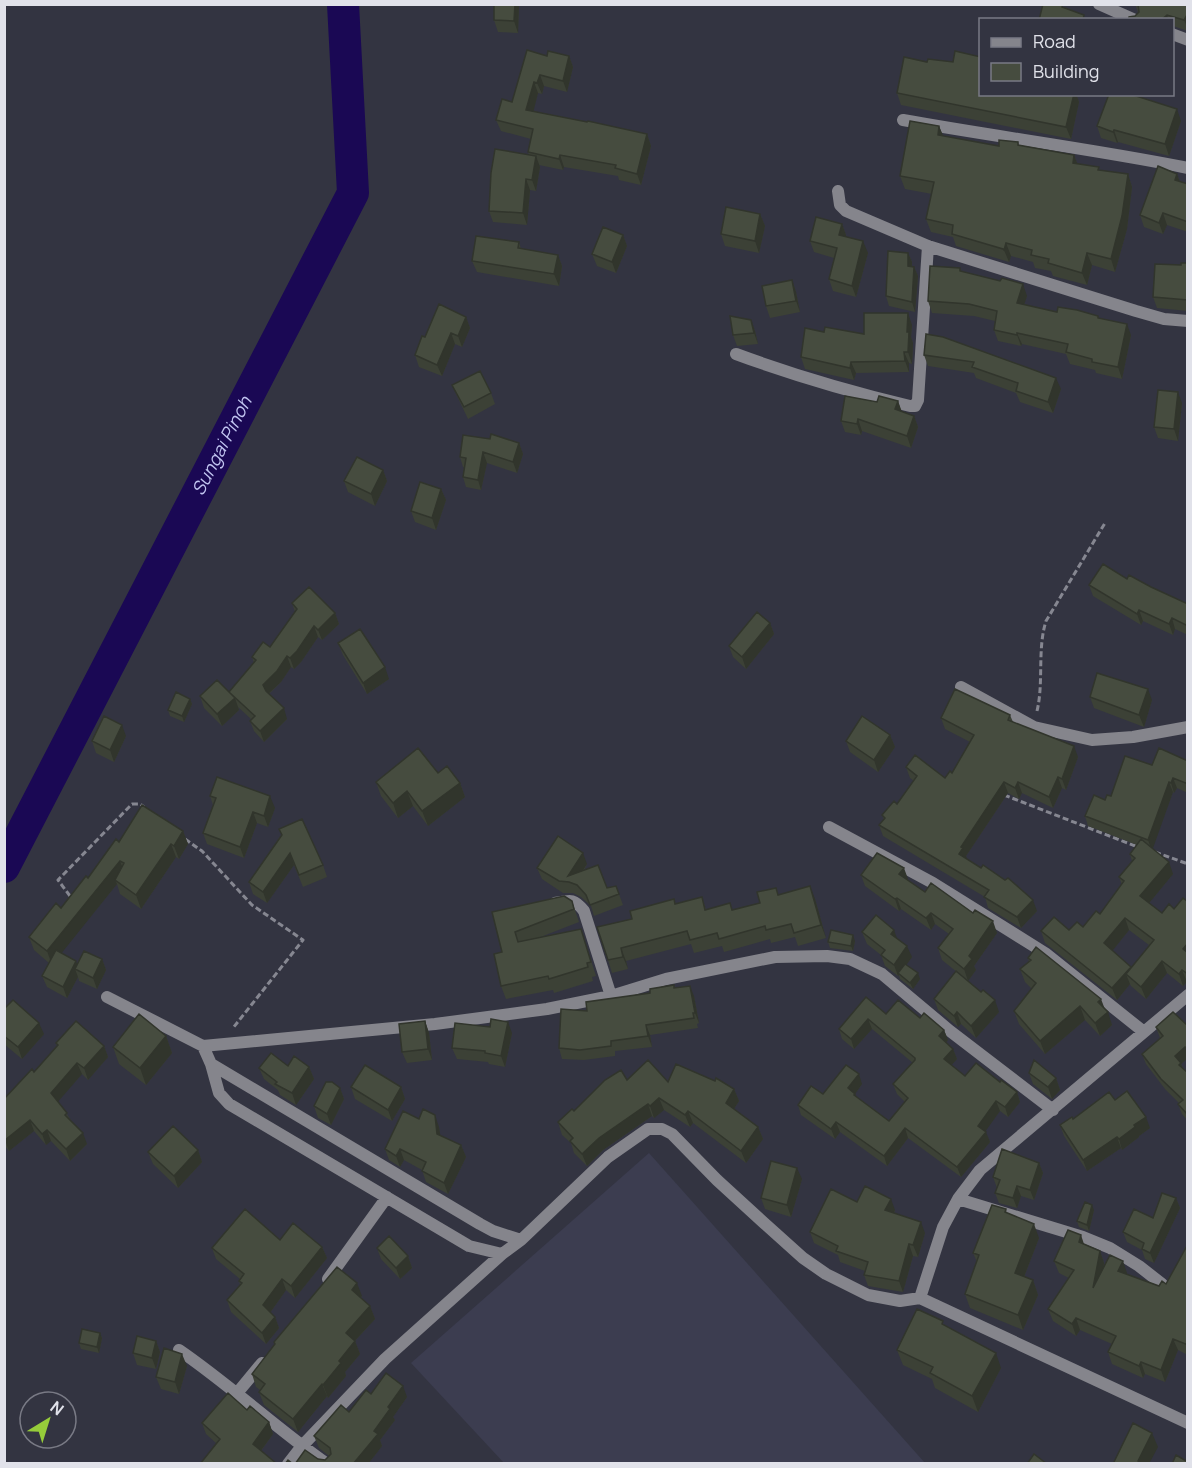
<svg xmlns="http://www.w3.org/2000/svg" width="1192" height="1468" viewBox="0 0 1192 1468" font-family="Manrope,sans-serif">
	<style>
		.built { fill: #3c3d50 }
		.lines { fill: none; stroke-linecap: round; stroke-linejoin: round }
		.river { stroke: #1a0854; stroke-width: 32 }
		.path { stroke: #868791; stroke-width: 3; stroke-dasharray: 6 3; stroke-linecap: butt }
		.street { stroke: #85858c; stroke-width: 12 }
		.wall { fill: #3c4136; fill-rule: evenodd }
		.shaded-wall { fill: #31352c }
		.building { fill: #464c3f; stroke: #31352c; stroke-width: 1.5 }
		.labels { text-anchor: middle; stroke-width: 4.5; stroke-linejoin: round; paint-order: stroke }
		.water-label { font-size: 18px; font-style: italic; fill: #c1c4f0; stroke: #333441 }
	</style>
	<rect width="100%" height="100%" fill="#333441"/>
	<path class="built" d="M 649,1153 L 925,1463 L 504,1463 L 411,1363 Z"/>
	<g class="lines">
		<path class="river" id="s1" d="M 4,867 L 353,193 L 343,4"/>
		<path class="path" d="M 1037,711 C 1044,682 1037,650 1046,621 L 1105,523
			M 1004,795 L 1138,847
			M 185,839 L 202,851 L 252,905 L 303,940 L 233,1028
			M 1155,852 L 1188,864
			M 70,896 L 58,880 L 132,804 L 140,804 L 144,807"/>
		<path class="street" d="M 1099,4 L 1135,20
			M 1172,34 L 1188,40
			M 903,120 C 997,137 1093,149 1188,168
			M 838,191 L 840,205 L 846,211 L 928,246 L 1136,311 L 1164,319 L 1188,321
			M 736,354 C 793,375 851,392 910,406 L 915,406 L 918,400 L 928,246
			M 961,687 L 1034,727 L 1092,740 L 1133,737 L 1188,727
			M 829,827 L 933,883 L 1045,953 L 1144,1032
			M 555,903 C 570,900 574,898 584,911 L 611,996
			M 107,997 L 203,1046 L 435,1024 L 547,1009 L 611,996 L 666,979 L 775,957 L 827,956 L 850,959 L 882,974 L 950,1031 L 1053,1110
			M 203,1046 L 211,1064 L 480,1224 L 493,1231 L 521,1240
			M 211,1064 L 219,1093 L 229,1104 L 469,1246 L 502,1254
			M 958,1199 L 1083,1237 L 1110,1248 L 1139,1266 L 1162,1284
			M 328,1279 L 387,1197
			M 920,1298 L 1188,1423
			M 179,1350 C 230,1385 276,1428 327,1464
			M 238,1392 L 262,1363
			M 288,1464 L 302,1446 L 385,1359 L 502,1254 L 521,1240 L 608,1157 L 648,1129 L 662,1129 L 672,1134 L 717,1180 L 764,1223 L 803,1258 L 826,1274 L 868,1295 L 900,1301 L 920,1298 L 943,1227 L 958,1199 L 980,1170 L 1188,995"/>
	</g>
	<path class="wall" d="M 494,4 L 519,4 L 518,33 L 498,32 L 494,20 Z
		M 1135,4 L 1188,4 L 1188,31 L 1173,26 L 1173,20 L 1128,20 L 1135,16 L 1138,12 Z
		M 547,56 L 569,56 L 573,67 L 567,92 L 544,86 L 542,94 L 538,93 L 533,111 L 647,134 L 651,146 L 641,185 L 619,180 L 618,176 L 564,167 L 563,170 L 539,165 L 540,167 L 536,191 L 530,190 L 527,225 L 493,222 L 489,211 L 529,155 L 528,152 L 531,139 L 501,131 L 496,120 L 512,102 Z
		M 897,93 L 1076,94 L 1079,102 L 1071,139 L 901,105 Z
		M 1133,94 L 1134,96 L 1181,121 L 1169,156 L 1118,142 L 1117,143 L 1101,138 L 1097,126 Z
		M 939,126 L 943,136 L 999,146 L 1018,142 L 1019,146 L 1074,155 L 1077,163 L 1100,170 L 1128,174 L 1132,187 L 1127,229 L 1115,272 L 1092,265 L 1087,285 L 1053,276 L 1051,271 L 1035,268 L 1033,262 L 1011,256 L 1009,262 L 956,246 L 953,237 L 931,232 L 926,219 L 932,194 L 905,189 L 900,176 Z
		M 1177,174 L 1180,182 L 1188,184 L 1188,232 L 1167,225 L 1163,234 L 1144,227 L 1140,215 Z
		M 760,214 L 765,226 L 759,253 L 725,246 L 721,234 Z
		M 842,224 L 846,235 L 845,236 L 868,253 L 856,297 L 833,291 L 829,279 L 834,258 L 814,252 L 810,241 Z
		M 623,235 L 627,246 L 616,273 L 597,266 L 592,254 Z
		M 519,242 L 521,249 L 558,255 L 562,266 L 559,286 L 477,272 L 472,261 Z
		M 908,253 L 912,262 L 912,266 L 914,267 L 918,276 L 915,312 L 889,306 L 886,296 Z
		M 1188,263 L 1188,311 L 1157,308 L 1153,297 L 1181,265 Z
		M 960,268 L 961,271 L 1027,296 L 1024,304 L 1057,312 L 1098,316 L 1099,318 L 1131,335 L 1122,379 L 1096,373 L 1095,370 L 1070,364 L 1066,354 L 1022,344 L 1021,346 L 998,341 L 994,330 L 995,321 L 974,316 L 932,313 L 928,301 Z
		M 792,280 L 796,292 L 800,312 L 770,318 L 766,306 Z
		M 466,317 L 470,328 L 462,347 L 455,344 L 442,376 L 419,367 L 415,355 L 425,337 Z
		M 751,320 L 755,331 L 758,344 L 737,346 L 733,335 Z
		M 912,325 L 911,337 L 913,343 L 912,364 L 909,363 L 909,372 L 856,373 L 854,380 L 805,369 L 801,357 L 824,332 L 864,334 Z
		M 926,334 L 1061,389 L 1053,413 L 1020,402 L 1016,393 L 976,378 L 974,373 L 928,366 L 924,355 Z
		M 452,385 L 491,393 L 495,404 L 468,419 L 457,396 Z
		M 898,401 L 901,411 L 914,416 L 918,427 L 911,448 L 862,431 L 861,435 L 845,432 L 841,421 L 877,402 Z
		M 1182,403 L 1178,441 L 1158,438 L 1154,427 Z
		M 519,443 L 523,454 L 517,473 L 487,463 L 481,490 L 466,487 L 463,477 L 464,467 L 463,467 L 460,457 Z
		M 383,470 L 387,481 L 375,506 L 348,492 L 344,481 Z
		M 441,489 L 446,500 L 436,530 L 415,522 L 411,511 Z
		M 1127,579 L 1151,587 L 1188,604 L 1188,635 L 1175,629 L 1173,635 L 1143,621 L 1141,625 L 1093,596 L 1089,585 Z
		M 292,603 L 335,613 L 339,624 L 322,640 L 318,637 L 301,662 L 294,669 L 291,667 L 281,682 L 269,694 L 287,719 L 264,742 L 254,731 L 250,721 L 251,719 L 238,707 L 239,710 L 222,726 L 204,708 L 200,696 L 229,693 L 254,663 L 252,657 L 270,647 L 295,612 Z
		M 770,623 L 774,634 L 746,669 L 733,657 L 729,646 Z
		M 338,643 L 389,679 L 367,694 L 343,655 Z
		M 1090,697 L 1152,700 L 1144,727 L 1094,708 Z
		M 190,699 L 192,704 L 184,722 L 170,716 L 168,710 Z
		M 1010,715 L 1013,722 L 1078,757 L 1066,790 L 1062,788 L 1053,808 L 1022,793 L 1019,799 L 1008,793 L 966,856 L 967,859 L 1037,911 L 1021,928 L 988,908 L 985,897 L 883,836 L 879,825 L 884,820 L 882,815 L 897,804 L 914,781 L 910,778 L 906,767 L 945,778 L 952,773 L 970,742 L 945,729 L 941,718 Z
		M 890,735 L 895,747 L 878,772 L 850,752 L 846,741 Z
		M 126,736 L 114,762 L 96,753 L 92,741 Z
		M 1188,761 L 1188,793 L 1177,788 L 1174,793 L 1173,792 L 1152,849 L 1173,874 L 1149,903 L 1162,913 L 1174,909 L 1188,902 L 1188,982 L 1187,982 L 1183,986 L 1167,973 L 1146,999 L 1131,986 L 1130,984 L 1117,1000 L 1045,943 L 1041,931 L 1069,930 L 1083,927 L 1100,914 L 1122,885 L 1119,877 L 1132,861 L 1130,854 L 1137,845 L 1088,826 L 1085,816 L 1152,765 ZM 1129,930 L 1149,945 L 1131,968 L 1112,951 Z
		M 438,773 L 460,783 L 465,797 L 428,826 L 413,806 L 398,818 L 381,796 L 376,782 Z
		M 210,796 L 275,808 L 268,827 L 257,823 L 244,858 L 207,844 L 203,833 L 213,805 Z
		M 183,831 L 188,844 L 179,859 L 176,857 L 141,909 L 120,894 L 117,884 L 61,953 L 77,964 L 102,959 L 106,970 L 97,989 L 79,981 L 78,977 L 67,998 L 47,987 L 42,976 L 49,963 L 34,950 L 29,937 L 61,908 L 119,842 Z
		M 281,835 L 323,865 L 327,877 L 303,887 L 294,865 L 267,903 L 253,894 L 249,882 Z
		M 587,864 L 584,870 L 607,888 L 616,886 L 623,905 L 594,916 L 591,906 L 581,897 L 573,893 L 563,893 L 542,879 L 537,868 Z
		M 861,875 L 908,879 L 908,880 L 925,892 L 997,933 L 974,966 L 976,970 L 968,981 L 942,960 L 938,948 L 949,934 L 935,924 L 931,930 L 901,909 L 899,911 L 865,886 Z
		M 779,894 L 815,899 L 826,938 L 798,946 L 795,937 L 771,943 L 770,939 L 724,952 L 722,946 L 694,953 L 691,944 L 626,961 L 628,969 L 612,973 L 608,960 L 632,919 L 674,899 L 676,904 L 702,897 L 706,910 L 732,910 L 760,903 Z
		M 572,901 L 579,922 L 538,938 L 581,929 L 596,976 L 592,977 L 593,981 L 554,993 L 553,990 L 506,999 L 501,986 L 502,952 L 492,912 Z
		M 862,932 L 897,938 L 912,957 L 906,965 L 920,979 L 913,989 L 900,979 L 899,975 L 898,976 L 885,966 L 881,955 L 867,944 Z
		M 855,941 L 853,951 L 830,948 L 828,942 Z
		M 1028,958 L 1105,1009 L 1112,1025 L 1100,1036 L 1085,1020 L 1045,1054 L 1019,1024 L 1014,1011 L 1032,989 L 1025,982 L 1020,969 L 1029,962 Z
		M 674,985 L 675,988 L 694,996 L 699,1023 L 697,1024 L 698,1028 L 650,1035 L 652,1047 L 615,1051 L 615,1056 L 584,1060 L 562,1059 L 559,1048 L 587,1011 L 650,993 Z
		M 934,999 L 999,1012 L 976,1038 L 961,1024 L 958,1027 L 938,1010 Z
		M 4,1009 L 44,1034 L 22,1059 L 4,1044 Z
		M 886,1014 L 920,1018 L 944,1030 L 948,1040 L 946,1042 L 953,1049 L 957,1059 L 951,1065 L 965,1076 L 1000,1082 L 1017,1092 L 1020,1102 L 1008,1117 L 1000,1111 L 985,1131 L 990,1142 L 961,1177 L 908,1138 L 887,1166 L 840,1132 L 835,1139 L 801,1115 L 798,1105 L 823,1094 L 862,1084 L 855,1094 L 857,1097 L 889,1121 L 905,1102 L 897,1094 L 893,1084 L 913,1063 L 872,1029 L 854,1049 L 842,1039 L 839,1029 Z
		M 425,1021 L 429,1033 L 432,1060 L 407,1063 L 402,1052 Z
		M 1188,1026 L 1188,1058 L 1181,1064 L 1183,1068 L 1188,1073 L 1188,1121 L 1182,1114 L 1178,1104 L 1179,1103 L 1165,1089 L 1146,1064 L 1142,1054 L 1160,1038 L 1156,1027 Z
		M 512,1033 L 505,1067 L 489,1064 L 488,1062 L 457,1059 L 452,1048 Z
		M 166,1036 L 172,1053 L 146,1085 L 119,1064 L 113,1047 Z
		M 56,1043 L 104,1046 L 108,1057 L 88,1080 L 82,1074 L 58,1101 L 87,1144 L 70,1161 L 51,1141 L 46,1145 L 34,1131 L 9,1151 L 4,1145 L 4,1099 L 34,1072 L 57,1046 Z
		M 288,1066 L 309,1067 L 314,1079 L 296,1105 L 280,1095 L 278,1090 L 264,1079 L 259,1068 Z
		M 1029,1073 L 1056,1078 L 1060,1090 L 1052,1099 L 1033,1084 Z
		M 627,1080 L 668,1082 L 734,1089 L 739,1101 L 734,1109 L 758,1127 L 763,1139 L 746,1163 L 693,1123 L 690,1127 L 664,1110 L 654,1118 L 652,1116 L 603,1150 L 587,1166 L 574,1153 L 571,1143 L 562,1135 L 558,1122 Z
		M 351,1087 L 401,1087 L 405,1099 L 392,1121 L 355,1099 Z
		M 340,1088 L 344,1099 L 331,1125 L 318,1118 L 314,1106 Z
		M 1115,1100 L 1150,1128 L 1139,1136 L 1139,1137 L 1122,1150 L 1121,1148 L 1087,1171 L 1064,1136 L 1060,1125 Z
		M 419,1119 L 439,1127 L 440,1136 L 461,1145 L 466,1157 L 448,1194 L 426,1182 L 422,1170 L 404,1160 L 400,1167 L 389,1160 L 385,1149 Z
		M 198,1150 L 202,1162 L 178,1188 L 153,1164 L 148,1152 Z
		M 1039,1163 L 1043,1173 L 1034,1200 L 1021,1196 L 1017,1208 L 999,1203 L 995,1193 L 997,1188 L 993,1177 Z
		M 802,1179 L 791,1217 L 765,1209 L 761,1198 Z
		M 1176,1198 L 1180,1208 L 1154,1263 L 1145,1259 L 1142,1250 L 1127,1242 L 1123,1232 L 1153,1218 Z
		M 857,1202 L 895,1210 L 894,1213 L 925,1233 L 918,1257 L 913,1256 L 903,1292 L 868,1286 L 864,1275 L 865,1271 L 840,1262 L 838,1255 L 814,1243 L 810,1232 Z
		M 1006,1209 L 1007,1214 L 1039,1238 L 1024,1277 L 1033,1280 L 1038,1295 L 1023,1330 L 970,1308 L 965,1294 L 977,1262 L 973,1253 Z
		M 1094,1210 L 1089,1231 L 1079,1227 L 1077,1221 Z
		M 280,1240 L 322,1247 L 327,1258 L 295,1298 L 286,1290 L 270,1313 L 275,1317 L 279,1328 L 266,1344 L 231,1312 L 227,1300 L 240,1285 L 239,1281 L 240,1279 L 216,1259 L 212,1248 Z
		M 1084,1244 L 1100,1251 L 1104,1263 L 1103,1268 L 1127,1273 L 1126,1274 L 1159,1286 L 1166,1284 L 1188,1244 L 1188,1355 L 1178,1350 L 1165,1382 L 1145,1374 L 1143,1378 L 1112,1364 L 1108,1352 L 1112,1344 L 1080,1330 L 1076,1336 L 1053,1321 L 1048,1309 L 1069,1278 L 1059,1273 L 1054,1261 Z
		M 377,1248 L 408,1256 L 412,1268 L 400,1279 L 381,1259 Z
		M 362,1296 L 361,1298 L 370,1306 L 375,1319 L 355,1341 L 360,1354 L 345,1372 L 346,1376 L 328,1398 L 327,1396 L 298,1432 L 264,1405 L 259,1392 L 260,1390 L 256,1387 L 252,1374 L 274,1345 L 274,1342 Z
		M 100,1333 L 102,1338 L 99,1353 L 81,1349 L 79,1343 Z
		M 156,1341 L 160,1352 L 156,1369 L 137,1365 L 133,1353 Z
		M 897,1350 L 1001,1368 L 978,1412 L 935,1388 L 932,1379 L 903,1365 Z
		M 187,1366 L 179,1394 L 161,1389 L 156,1377 Z
		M 371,1394 L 407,1397 L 393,1417 L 395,1420 L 380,1440 L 382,1446 L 368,1464 L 295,1464 L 318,1459 L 325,1460 L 329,1456 L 319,1448 L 314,1436 L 349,1412 Z
		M 247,1410 L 269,1422 L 273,1434 L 261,1451 L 216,1443 L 206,1434 L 202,1423 Z"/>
	<path class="shaded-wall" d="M 515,4 L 519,4 L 518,33 L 514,21 Z
		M 1188,13 L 1188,29 L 1184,20 Z
		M 1167,15 L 1169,20 L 1161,20 Z
		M 569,56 L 573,67 L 567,92 L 563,81 Z
		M 540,75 L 544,86 L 542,94 L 537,83 Z
		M 534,82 L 538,93 L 531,121 L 526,110 Z
		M 1074,94 L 1076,94 L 1079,102 L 1071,139 L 1066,127 Z
		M 1177,109 L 1181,121 L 1169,156 L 1165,144 Z
		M 939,126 L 944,138 L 938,135 Z
		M 1114,130 L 1118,142 L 1117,143 L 1113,132 Z
		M 647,134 L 651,146 L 641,185 L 637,174 Z
		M 560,155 L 564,167 L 563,170 L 559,159 Z
		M 1074,155 L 1079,168 L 1073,163 Z
		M 536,156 L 540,167 L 536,191 L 532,180 Z
		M 1128,174 L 1132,187 L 1127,229 L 1115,272 L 1111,259 Z
		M 1177,174 L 1181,185 L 1175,180 Z
		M 526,179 L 530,190 L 527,225 L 523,213 Z
		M 1163,213 L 1167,225 L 1163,234 L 1159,223 Z
		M 760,214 L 765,226 L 759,253 L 755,241 Z
		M 842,224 L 846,235 L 843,246 L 839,235 Z
		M 623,235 L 627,246 L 616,273 L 612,262 Z
		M 863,241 L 868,253 L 856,297 L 852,286 Z
		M 1006,243 L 1011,256 L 1009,262 L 1004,250 Z
		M 908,253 L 912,262 L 911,276 L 908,266 Z
		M 1087,253 L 1092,265 L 1087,285 L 1082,273 Z
		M 558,255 L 562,266 L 559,286 L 554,274 Z
		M 914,267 L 918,276 L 915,312 L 912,302 Z
		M 792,280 L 796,292 L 800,312 L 796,301 Z
		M 1023,284 L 1027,296 L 1021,314 L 1017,303 Z
		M 908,313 L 912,325 L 911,337 L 913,343 L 912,364 L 908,352 L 907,332 Z
		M 466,317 L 470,328 L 462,347 L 458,336 Z
		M 751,320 L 755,331 L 758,344 L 754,333 Z
		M 1127,324 L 1131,335 L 1122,379 L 1118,367 Z
		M 451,333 L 455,344 L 442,376 L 437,365 Z
		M 1017,333 L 1022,344 L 1021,346 L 1017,335 Z
		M 904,352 L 909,363 L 909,372 L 905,361 Z
		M 851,362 L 856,373 L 854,380 L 850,368 Z
		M 1056,378 L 1061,389 L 1053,413 L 1048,402 Z
		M 1178,392 L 1182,403 L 1178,441 L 1174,429 Z
		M 898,401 L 902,412 L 895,409 Z
		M 914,416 L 918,427 L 911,448 L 907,436 Z
		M 858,419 L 862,431 L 861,435 L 857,424 Z
		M 519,443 L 523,454 L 517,473 L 513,462 Z
		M 483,452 L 487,463 L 481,490 L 478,480 Z
		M 383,470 L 387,481 L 375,506 L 371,494 Z
		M 441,489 L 446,500 L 436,530 L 432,518 Z
		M 1139,610 L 1143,621 L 1141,625 L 1137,614 Z
		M 335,613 L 339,624 L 322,640 L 318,630 Z
		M 1172,618 L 1175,629 L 1173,635 L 1169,624 Z
		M 770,623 L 774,634 L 746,669 L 742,657 Z
		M 314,626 L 318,637 L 301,662 L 294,669 L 290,658 Z
		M 287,656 L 291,667 L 281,682 L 267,695 L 263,685 Z
		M 385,667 L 389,679 L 367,694 L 363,683 Z
		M 1148,689 L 1152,700 L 1144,727 L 1139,715 Z
		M 235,698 L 239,710 L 222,726 L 217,714 Z
		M 190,699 L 192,704 L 184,722 L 182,716 Z
		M 284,708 L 287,719 L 264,742 L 260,731 Z
		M 122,725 L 126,736 L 114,762 L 110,750 Z
		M 890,735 L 895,747 L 878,772 L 874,760 Z
		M 1074,746 L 1078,757 L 1066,790 L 1062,779 Z
		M 1058,777 L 1062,788 L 1053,808 L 1049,797 Z
		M 1173,778 L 1177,788 L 1174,793 L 1171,783 Z
		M 1004,782 L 1008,793 L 966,856 L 967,859 L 959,854 L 961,847 Z
		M 1018,782 L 1022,793 L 1019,799 L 1015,788 Z
		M 1169,782 L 1173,792 L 1152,851 L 1148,840 Z
		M 460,783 L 465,797 L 428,826 L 422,811 Z
		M 407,791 L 413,806 L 398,818 L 393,803 Z
		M 270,796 L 275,808 L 268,827 L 264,816 Z
		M 253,812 L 257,823 L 244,858 L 240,847 Z
		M 183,831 L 188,844 L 179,859 L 174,846 Z
		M 171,844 L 176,857 L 141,909 L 136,895 Z
		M 290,853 L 294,865 L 267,903 L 263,892 Z
		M 583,853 L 587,864 L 574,884 L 568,876 Z
		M 120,861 L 125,874 L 115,880 L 117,884 L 52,965 L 47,951 Z
		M 1169,862 L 1173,874 L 1145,908 L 1140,896 Z
		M 904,868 L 908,879 L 904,886 L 899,874 Z
		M 810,886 L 815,899 L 826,938 L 821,925 Z
		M 897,898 L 901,909 L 899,911 L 895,899 Z
		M 1033,900 L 1037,911 L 1021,928 L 1017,917 Z
		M 931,913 L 935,924 L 931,930 L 926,918 Z
		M 1125,918 L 1129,930 L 1109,955 L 1104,943 Z
		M 993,921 L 997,933 L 974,966 L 976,970 L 968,981 L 964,969 L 969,956 Z
		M 894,930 L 898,941 L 891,934 Z
		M 853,935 L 855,941 L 853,951 L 851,946 Z
		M 1188,943 L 1188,961 L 1183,949 Z
		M 907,946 L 912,957 L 900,974 L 898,973 L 899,975 L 898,976 L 894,965 Z
		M 621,948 L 626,961 L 628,969 L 623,957 Z
		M 102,959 L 106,970 L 97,989 L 93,978 Z
		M 76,961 L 80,972 L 75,969 L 78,977 L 67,998 L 63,987 Z
		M 1162,961 L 1167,973 L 1146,999 L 1141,987 Z
		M 1131,967 L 1135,979 L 1126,974 L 1130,984 L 1117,1000 L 1112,988 Z
		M 1182,970 L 1187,982 L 1183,986 L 1179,974 Z
		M 918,973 L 920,979 L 913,989 L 910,983 Z
		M 690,986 L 694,996 L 699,1023 L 695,1013 Z
		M 1101,999 L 1106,1012 L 1098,1002 Z
		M 995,1000 L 999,1012 L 976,1038 L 971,1026 Z
		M 1080,1006 L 1085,1020 L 1045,1054 L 1040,1041 Z
		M 957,1012 L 961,1024 L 958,1027 L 954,1016 Z
		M 1108,1012 L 1112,1025 L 1100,1036 L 1095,1023 Z
		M 868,1019 L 872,1029 L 854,1049 L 851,1039 Z
		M 425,1021 L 429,1033 L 432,1060 L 428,1049 Z
		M 508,1022 L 512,1033 L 505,1067 L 501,1056 Z
		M 39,1023 L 44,1034 L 22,1059 L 18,1047 Z
		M 646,1025 L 650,1035 L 652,1047 L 648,1036 Z
		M 944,1030 L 948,1040 L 943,1046 L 939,1036 Z
		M 166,1036 L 172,1053 L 146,1085 L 140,1068 Z
		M 104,1046 L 108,1057 L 88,1080 L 84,1068 Z
		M 1185,1047 L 1188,1055 L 1188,1058 L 1181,1064 L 1185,1073 L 1175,1056 Z
		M 953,1049 L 957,1059 L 948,1069 L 944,1059 Z
		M 77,1063 L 82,1074 L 56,1104 L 51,1093 Z
		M 309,1067 L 314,1079 L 296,1105 L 292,1093 Z
		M 859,1074 L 862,1084 L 855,1094 L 859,1103 L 848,1088 Z
		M 1056,1078 L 1060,1090 L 1052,1099 L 1048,1087 Z
		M 401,1087 L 405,1099 L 392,1121 L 388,1110 Z
		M 340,1088 L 344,1099 L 331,1125 L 327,1114 Z
		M 734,1089 L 739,1101 L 730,1115 L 726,1103 Z
		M 1017,1092 L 1020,1102 L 1008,1117 L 1005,1107 Z
		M 659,1098 L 664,1110 L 654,1118 L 650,1106 Z
		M 996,1101 L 1000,1111 L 982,1136 L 978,1126 Z
		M 648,1104 L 652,1116 L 603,1150 L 587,1166 L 582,1154 L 599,1138 Z
		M 688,1111 L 693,1123 L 690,1127 L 685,1115 Z
		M 435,1115 L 439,1127 L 442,1146 L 437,1134 Z
		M 1146,1117 L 1150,1128 L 1139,1136 L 1139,1137 L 1122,1150 L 1119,1139 L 1134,1125 Z
		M 30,1120 L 34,1131 L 9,1151 L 5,1140 Z
		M 836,1122 L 840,1132 L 835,1139 L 831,1129 Z
		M 758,1127 L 763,1139 L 746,1163 L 741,1151 Z
		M 905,1128 L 908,1138 L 887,1166 L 884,1156 Z
		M 47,1130 L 51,1141 L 46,1145 L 42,1134 Z
		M 986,1132 L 990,1142 L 961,1177 L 957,1167 Z
		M 83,1133 L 87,1144 L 70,1161 L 66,1149 Z
		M 1117,1137 L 1121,1148 L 1087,1171 L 1083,1160 Z
		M 461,1145 L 466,1157 L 448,1194 L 444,1183 Z
		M 400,1149 L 404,1160 L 400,1167 L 396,1156 Z
		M 198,1150 L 202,1162 L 178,1188 L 174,1176 Z
		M 1039,1163 L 1043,1173 L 1034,1200 L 1030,1190 Z
		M 797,1168 L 802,1179 L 791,1217 L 787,1205 Z
		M 1017,1186 L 1021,1196 L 1017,1208 L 1013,1198 Z
		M 1176,1198 L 1180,1208 L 1154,1263 L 1150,1253 Z
		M 891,1199 L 895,1210 L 890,1222 L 885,1210 Z
		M 1092,1205 L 1094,1210 L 1089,1231 L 1087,1225 Z
		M 921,1222 L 925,1233 L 918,1257 L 913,1245 Z
		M 1034,1224 L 1039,1238 L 1020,1287 L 1015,1273 Z
		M 1081,1235 L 1085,1247 L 1079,1242 Z
		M 909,1244 L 913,1256 L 903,1292 L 899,1281 Z
		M 322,1247 L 327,1258 L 295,1298 L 291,1286 Z
		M 1100,1251 L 1104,1263 L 1098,1300 L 1093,1288 Z
		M 408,1256 L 412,1268 L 400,1279 L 396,1268 Z
		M 1123,1261 L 1127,1273 L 1123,1283 L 1118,1271 Z
		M 282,1279 L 286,1290 L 267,1317 L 263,1305 Z
		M 1033,1280 L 1038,1295 L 1023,1330 L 1018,1315 Z
		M 357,1283 L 362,1296 L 356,1302 L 352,1290 Z
		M 370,1306 L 375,1319 L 350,1346 L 346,1333 Z
		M 275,1317 L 279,1328 L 266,1344 L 262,1333 Z
		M 1076,1318 L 1080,1330 L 1076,1336 L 1072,1324 Z
		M 100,1333 L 102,1338 L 99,1353 L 97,1347 Z
		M 1173,1339 L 1178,1350 L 1165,1382 L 1161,1370 Z
		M 156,1341 L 160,1352 L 156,1369 L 152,1358 Z
		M 355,1341 L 360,1354 L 345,1372 L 346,1376 L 328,1398 L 323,1385 L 339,1361 Z
		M 996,1353 L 1001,1368 L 978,1412 L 972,1396 Z
		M 182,1354 L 187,1366 L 179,1394 L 175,1382 Z
		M 1141,1362 L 1145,1374 L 1143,1378 L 1139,1366 Z
		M 322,1384 L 327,1396 L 298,1432 L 293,1419 Z
		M 403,1386 L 407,1397 L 393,1417 L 395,1420 L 380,1440 L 382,1446 L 368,1464 L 353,1464 L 388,1407 Z
		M 269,1422 L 273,1434 L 257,1456 L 253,1444 Z
		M 1152,1433 L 1158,1447 L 1149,1464 L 1139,1464 L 1138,1461 Z"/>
	<path class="building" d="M 494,4 L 515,4 L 514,21 L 494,20 Z
		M 1043,4 L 1063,4 L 1062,7 L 1084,15 L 1083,20 L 1039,20 Z
		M 1188,4 L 1188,13 L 1184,20 L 1167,15 L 1161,20 L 1128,20 L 1129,17 L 1135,16 L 1139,12 L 1138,4 Z
		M 527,50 L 547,56 L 548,51 L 569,56 L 563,81 L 540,75 L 537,83 L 534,82 L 526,110 L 587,122 L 588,121 L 647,134 L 637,174 L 615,168 L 616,165 L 560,155 L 559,159 L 528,152 L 533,129 L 496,120 L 502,99 L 512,102 Z
		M 955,51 L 981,57 L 981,94 L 1074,94 L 1066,127 L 897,93 L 904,57 L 927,62 L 928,59 L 953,62 Z
		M 1109,94 L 1130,94 L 1177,109 L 1165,144 L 1114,130 L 1113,132 L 1097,126 Z
		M 910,121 L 939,126 L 938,135 L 999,146 L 999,140 L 1018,142 L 1018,145 L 1074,155 L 1073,163 L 1099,167 L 1098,170 L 1128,174 L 1122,216 L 1111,259 L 1087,253 L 1082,273 L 1048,263 L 1049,259 L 1031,255 L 1032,250 L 1006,243 L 1004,250 L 1003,249 L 952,234 L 953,225 L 926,219 L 934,182 L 900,176 Z
		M 495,149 L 536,156 L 532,180 L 526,179 L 523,213 L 489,211 L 491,173 Z
		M 1158,166 L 1177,174 L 1175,180 L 1188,184 L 1188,222 L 1163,213 L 1159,223 L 1140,215 Z
		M 726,207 L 760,214 L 755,241 L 721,234 Z
		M 816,217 L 842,224 L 839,235 L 863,241 L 852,286 L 829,279 L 837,248 L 810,241 Z
		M 603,227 L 623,235 L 612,262 L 592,254 Z
		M 476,236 L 519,242 L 518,248 L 558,255 L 554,274 L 472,261 Z
		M 888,251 L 908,253 L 908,266 L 914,267 L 912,302 L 886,296 Z
		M 1181,263 L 1188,263 L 1188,300 L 1153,297 L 1155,264 L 1181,265 Z
		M 930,266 L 960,268 L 960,271 L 1000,281 L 1002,278 L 1023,284 L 1017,303 L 1057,312 L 1058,307 L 1077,310 L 1098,316 L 1098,318 L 1127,324 L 1118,367 L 1092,362 L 1092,359 L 1066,352 L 1068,344 L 1017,333 L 1017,335 L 994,330 L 997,311 L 969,304 L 928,301 Z
		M 792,280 L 796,301 L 766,306 L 762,286 Z
		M 439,304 L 466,317 L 458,336 L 451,333 L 437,365 L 415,355 L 422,336 L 425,337 Z
		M 864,313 L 908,313 L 907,332 L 909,332 L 908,352 L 904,352 L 905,361 L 851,362 L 850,368 L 801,357 L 805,328 L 824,332 L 825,327 L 864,334 Z
		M 730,316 L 751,320 L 754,333 L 733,335 Z
		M 926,334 L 943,337 L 1056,378 L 1048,402 L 1016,391 L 1018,383 L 972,367 L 974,362 L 924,355 Z
		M 480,371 L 491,393 L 464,407 L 452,385 Z
		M 1158,390 L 1178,392 L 1174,429 L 1154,427 Z
		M 845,396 L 877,402 L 879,396 L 898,401 L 895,409 L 914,416 L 907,436 L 858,419 L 857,424 L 841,421 Z
		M 491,434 L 519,443 L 513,462 L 483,452 L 478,480 L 463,477 L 466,458 L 460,457 L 463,435 L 490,439 Z
		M 357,457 L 383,470 L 371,494 L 344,481 Z
		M 420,482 L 441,489 L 432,518 L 411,511 Z
		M 1103,564 L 1127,579 L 1129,575 L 1151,587 L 1188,604 L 1188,626 L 1172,618 L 1169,624 L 1139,610 L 1137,614 L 1089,585 Z
		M 309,587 L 335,613 L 318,630 L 314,626 L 297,651 L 290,658 L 287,656 L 277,671 L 263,685 L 266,691 L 284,708 L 260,731 L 250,721 L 255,716 L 229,692 L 256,660 L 252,657 L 263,642 L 270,647 L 297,609 L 292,603 Z
		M 757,612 L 770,623 L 742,657 L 729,646 Z
		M 360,629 L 385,667 L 363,683 L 338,643 Z
		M 1097,673 L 1148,689 L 1139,715 L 1090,697 Z
		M 217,680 L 235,698 L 217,714 L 200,696 Z
		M 955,689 L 1010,715 L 1008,720 L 1074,746 L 1062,779 L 1058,777 L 1049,797 L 1018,782 L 1015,788 L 1004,782 L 961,847 L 963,848 L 959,854 L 981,868 L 983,865 L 1005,880 L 1008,878 L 1033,900 L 1017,917 L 984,897 L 989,890 L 879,825 L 885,818 L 882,815 L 894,801 L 897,804 L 917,776 L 906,767 L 915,755 L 945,778 L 950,771 L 952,773 L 974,735 L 941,718 Z
		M 176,692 L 190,699 L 182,716 L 168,710 Z
		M 104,716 L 122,725 L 110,750 L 92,741 Z
		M 862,716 L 890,735 L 874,760 L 846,741 Z
		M 418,748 L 438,773 L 447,766 L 460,783 L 422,811 L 407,791 L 393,803 L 376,782 Z
		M 1159,748 L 1188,761 L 1188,784 L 1173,778 L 1171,783 L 1169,782 L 1148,840 L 1085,816 L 1094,795 L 1105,800 L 1107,795 L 1111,796 L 1125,756 L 1152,765 Z
		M 217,777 L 270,796 L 264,816 L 253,812 L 240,847 L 203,833 L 216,798 L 210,796 Z
		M 142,805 L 183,831 L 174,846 L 171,844 L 136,895 L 115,880 L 124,863 L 120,861 L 47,951 L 29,937 L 56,903 L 61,908 L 86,876 L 88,878 L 116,839 L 119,842 Z
		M 302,819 L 323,865 L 299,875 L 290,853 L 263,892 L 249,882 L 282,835 L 279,829 Z
		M 558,836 L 583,853 L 568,876 L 598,865 L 607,888 L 616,886 L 619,894 L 590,905 L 586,895 L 577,885 L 569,882 L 559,881 L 537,868 Z
		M 1141,839 L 1169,862 L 1140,896 L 1162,913 L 1169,904 L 1174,909 L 1183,898 L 1188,902 L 1188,943 L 1183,949 L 1188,953 L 1188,974 L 1182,970 L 1179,974 L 1162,961 L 1141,987 L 1126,974 L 1154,940 L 1125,918 L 1104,943 L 1131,967 L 1112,988 L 1041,931 L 1054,917 L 1069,930 L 1077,922 L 1083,927 L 1096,911 L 1100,914 L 1124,881 L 1119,877 L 1135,858 L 1130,854 Z
		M 877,853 L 904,868 L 899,874 L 925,892 L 931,883 L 973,913 L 975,910 L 993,921 L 969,956 L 972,959 L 964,969 L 938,948 L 953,929 L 931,913 L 926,918 L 897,898 L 895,899 L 861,875 Z
		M 810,886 L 821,925 L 794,933 L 791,924 L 766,930 L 765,926 L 719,939 L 717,933 L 690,940 L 687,931 L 621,948 L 623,957 L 608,960 L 597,927 L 632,919 L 630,911 L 674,899 L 675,904 L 702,897 L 705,910 L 730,903 L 732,910 L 760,903 L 757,892 L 776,888 L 778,895 Z
		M 564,896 L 572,901 L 574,909 L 515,932 L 518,942 L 581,929 L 591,962 L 587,963 L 588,967 L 549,979 L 548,976 L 501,986 L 494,954 L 502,952 L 492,912 Z
		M 876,915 L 894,930 L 891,934 L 907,946 L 894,965 L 881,955 L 885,950 L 862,932 Z
		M 831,930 L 853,935 L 851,946 L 828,942 Z
		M 1036,947 L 1101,999 L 1098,1002 L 1108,1012 L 1095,1023 L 1080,1006 L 1040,1041 L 1014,1011 L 1036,983 L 1020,969 L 1031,960 L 1028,958 Z
		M 56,950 L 76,961 L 63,987 L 42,976 Z
		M 84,951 L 102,959 L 93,978 L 75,969 Z
		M 905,964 L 918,973 L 910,983 L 898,973 Z
		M 956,971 L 981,992 L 983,990 L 995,1000 L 971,1026 L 957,1012 L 954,1016 L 934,999 Z
		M 674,985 L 674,988 L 690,986 L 695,1013 L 693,1013 L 694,1018 L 646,1025 L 648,1036 L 611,1041 L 611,1046 L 580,1050 L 559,1048 L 561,1009 L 587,1011 L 586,1002 L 650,993 L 650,989 Z
		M 866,997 L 886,1014 L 898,1000 L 920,1018 L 924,1013 L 944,1030 L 939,1036 L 953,1049 L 944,1059 L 965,1076 L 976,1063 L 1000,1082 L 1001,1080 L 1017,1092 L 1005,1107 L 996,1101 L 978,1126 L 986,1132 L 957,1167 L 905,1128 L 884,1156 L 836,1122 L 831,1129 L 798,1105 L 811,1086 L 823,1094 L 846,1065 L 859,1074 L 848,1088 L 855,1094 L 854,1095 L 889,1121 L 908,1098 L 893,1084 L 915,1060 L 915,1058 L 868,1019 L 851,1039 L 839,1029 Z
		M 13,1000 L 39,1023 L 18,1047 L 4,1036 L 4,1009 Z
		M 1173,1012 L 1188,1026 L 1188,1050 L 1185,1047 L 1175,1056 L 1181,1063 L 1179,1065 L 1188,1073 L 1188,1115 L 1178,1104 L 1183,1100 L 1161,1079 L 1142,1054 L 1163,1036 L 1156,1027 Z
		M 139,1014 L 166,1036 L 140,1068 L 113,1047 Z
		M 491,1019 L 508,1022 L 501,1056 L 485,1053 L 485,1051 L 452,1048 L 455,1023 L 490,1027 Z
		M 76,1021 L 104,1046 L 84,1068 L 77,1063 L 51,1093 L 67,1113 L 65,1115 L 83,1133 L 66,1149 L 47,1130 L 42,1134 L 30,1120 L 5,1140 L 4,1099 L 32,1069 L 34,1072 L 58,1045 L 56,1043 Z
		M 425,1021 L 428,1049 L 402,1052 L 399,1024 Z
		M 271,1053 L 288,1066 L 294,1056 L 309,1067 L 292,1093 L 275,1084 L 277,1082 L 259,1068 Z
		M 648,1060 L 668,1082 L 676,1064 L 715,1081 L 716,1078 L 734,1089 L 726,1103 L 758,1127 L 741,1151 L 688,1111 L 685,1115 L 659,1098 L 650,1106 L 648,1104 L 599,1138 L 582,1154 L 570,1141 L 573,1138 L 558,1122 L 572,1109 L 574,1111 L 605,1080 L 621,1070 L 627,1080 Z
		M 1034,1060 L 1056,1078 L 1048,1087 L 1029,1073 Z
		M 365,1065 L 401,1087 L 388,1110 L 351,1087 Z
		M 326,1082 L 332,1082 L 340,1088 L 327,1114 L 314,1106 Z
		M 1127,1091 L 1146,1117 L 1134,1125 L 1135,1127 L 1119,1139 L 1117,1137 L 1083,1160 L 1060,1125 L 1072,1117 L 1073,1119 L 1109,1092 L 1115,1100 Z
		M 423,1109 L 435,1115 L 437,1134 L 461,1145 L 444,1183 L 422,1171 L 426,1162 L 400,1149 L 396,1156 L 385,1149 L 403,1111 L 419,1119 Z
		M 173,1126 L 198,1150 L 174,1176 L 148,1152 Z
		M 1002,1149 L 1039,1163 L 1030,1190 L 1017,1186 L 1013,1198 L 995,1193 L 1000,1180 L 993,1177 Z
		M 771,1161 L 797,1168 L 787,1205 L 761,1198 Z
		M 865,1186 L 891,1199 L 885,1210 L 921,1222 L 913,1245 L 909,1244 L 899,1281 L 864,1275 L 868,1262 L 836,1251 L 838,1246 L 810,1232 L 831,1189 L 857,1202 Z
		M 1162,1193 L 1176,1198 L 1150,1253 L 1142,1249 L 1144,1243 L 1123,1232 L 1134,1209 L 1153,1218 Z
		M 1085,1202 L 1092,1205 L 1087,1225 L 1077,1221 Z
		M 992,1205 L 1006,1209 L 1005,1212 L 1034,1224 L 1015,1273 L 1033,1280 L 1018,1315 L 965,1294 L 979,1255 L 973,1253 Z
		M 245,1209 L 280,1240 L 293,1223 L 322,1247 L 291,1286 L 282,1279 L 263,1305 L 275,1317 L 262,1333 L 227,1300 L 242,1283 L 239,1281 L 244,1274 L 212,1248 Z
		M 1068,1230 L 1081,1235 L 1079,1242 L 1100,1251 L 1093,1288 L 1110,1255 L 1123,1261 L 1118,1271 L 1159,1286 L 1162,1281 L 1166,1284 L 1188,1244 L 1188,1345 L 1173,1339 L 1161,1370 L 1141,1362 L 1139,1366 L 1108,1352 L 1116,1336 L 1076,1318 L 1072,1324 L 1048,1309 L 1074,1270 L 1054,1261 Z
		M 389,1236 L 408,1256 L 396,1268 L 377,1248 Z
		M 337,1267 L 357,1283 L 352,1290 L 370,1306 L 346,1333 L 355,1341 L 339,1361 L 341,1363 L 323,1385 L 322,1384 L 293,1419 L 259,1392 L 265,1384 L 252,1374 L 275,1344 L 274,1342 Z
		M 917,1309 L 943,1321 L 942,1324 L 996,1353 L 972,1396 L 930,1373 L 933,1367 L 897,1350 Z
		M 82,1329 L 100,1333 L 97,1347 L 79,1343 Z
		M 137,1336 L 156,1341 L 152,1358 L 133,1353 Z
		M 164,1348 L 182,1354 L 175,1382 L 156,1377 Z
		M 386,1373 L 403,1386 L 388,1407 L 390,1409 L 374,1431 L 378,1434 L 353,1464 L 295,1464 L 305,1450 L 318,1459 L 325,1460 L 331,1454 L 330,1448 L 314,1436 L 341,1405 L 349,1412 L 366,1390 L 371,1394 Z
		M 228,1393 L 247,1410 L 250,1406 L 269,1422 L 253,1444 L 277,1464 L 200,1464 L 220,1439 L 202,1423 Z
		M 1133,1423 L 1152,1433 L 1138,1461 L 1142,1464 L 1113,1464 Z
		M 1034,1454 L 1047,1464 L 1027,1464 Z
		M 1176,1455 L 1188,1462 L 1188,1464 L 1172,1464 Z
		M 288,1460 L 293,1464 L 285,1464 Z"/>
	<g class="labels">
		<g class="water-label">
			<text dy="6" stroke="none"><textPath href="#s1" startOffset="474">Sungai Pinoh</textPath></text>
		</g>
	</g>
	<rect width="1192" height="1468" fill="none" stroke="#e1e2ea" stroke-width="12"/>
	<rect x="979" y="18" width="195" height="78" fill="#333441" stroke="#797a85" stroke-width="1.5"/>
	<rect x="991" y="38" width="30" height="9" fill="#85858c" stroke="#797a85" stroke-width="1.5"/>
	<text x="1033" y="48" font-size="18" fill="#e1e2ea">Road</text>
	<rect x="991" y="63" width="30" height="18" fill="#464c3f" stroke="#797a85" stroke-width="1.5"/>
	<text x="1033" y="78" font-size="18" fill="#e1e2ea">Building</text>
	<g transform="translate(48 1420) rotate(38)"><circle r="28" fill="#333441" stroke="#797a85" stroke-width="1.5"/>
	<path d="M0-4.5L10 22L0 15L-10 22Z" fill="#96cc3a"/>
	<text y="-9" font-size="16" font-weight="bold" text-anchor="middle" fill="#e1e2ea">N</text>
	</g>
</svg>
